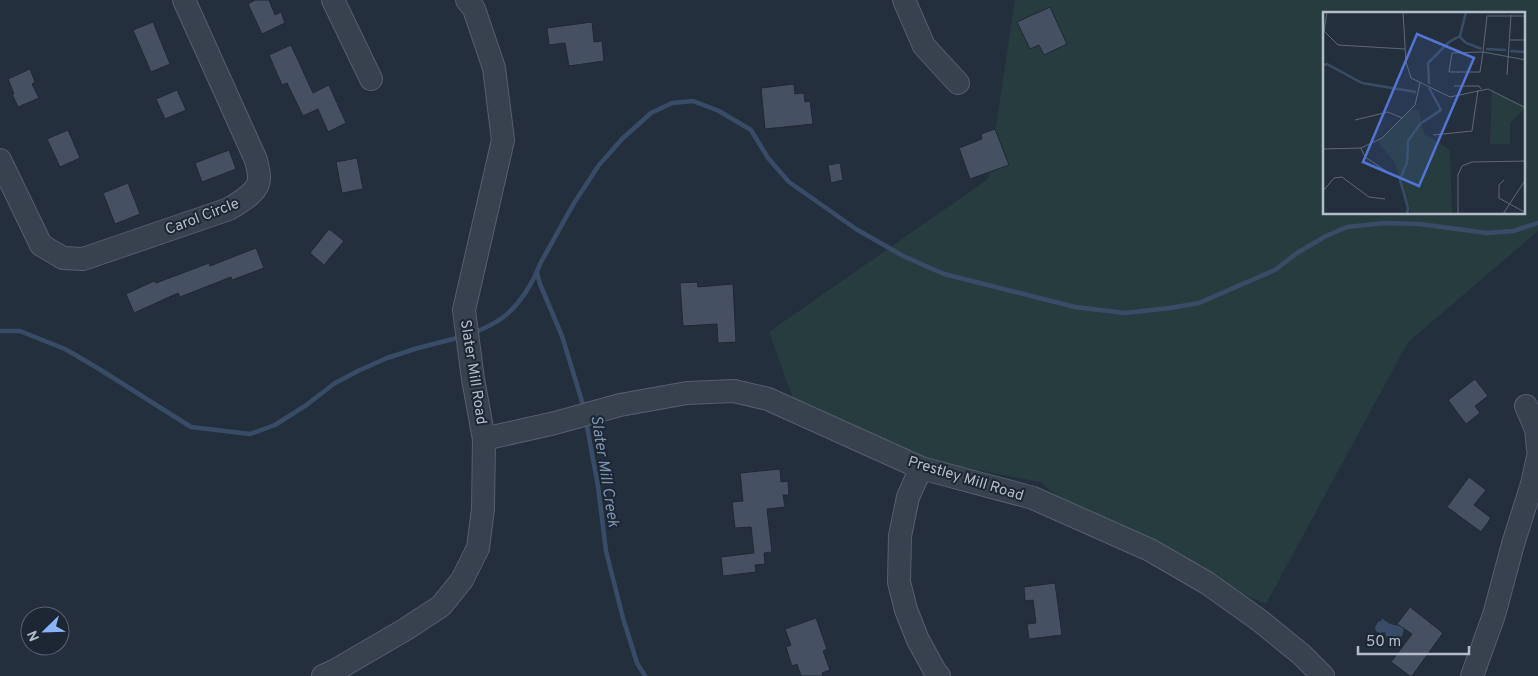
<svg xmlns="http://www.w3.org/2000/svg" width="1538" height="676" viewBox="0 0 1538 676" font-family="Overpass,sans-serif">
	<style>
		.green { fill: #263c3f; fill-rule: evenodd }
		.water { fill: #394c67 }
		.lines { fill: none; stroke-linecap: round; stroke-linejoin: round }
		.stream { stroke: #394c67; stroke-width: 4.5 }
		.building { fill: #455162; stroke: #1f2835 }
		.minor-casing { stroke: #565f6c; stroke-width: 24 }
		.minor { stroke: #38414e; stroke-width: 22 }
		.labels { text-anchor: middle; stroke-width: 4; stroke-linejoin: round; paint-order: stroke }
		.street-label { font-size: 15px; fill: #b4bcc9; stroke: #1d2633 }
		.water-label { font-size: 16px; font-style: italic; fill: #7c92b1; stroke: #1d2633 }
		.inset-river { fill: none; stroke: #394c67; stroke-width: 2.5 }
		.inset-road { fill: none; stroke: #5e6776; stroke-width: 1 }
		.view { fill: #5274d3; fill-opacity: 0.15; stroke: #5274d3; stroke-width: 2.5 }
		.inset-edge { fill: none; stroke: #b4bcc9; stroke-width: 2.5 }
	</style>
	<rect width="100%" height="100%" fill="#242f3e"/>
	<path class="green" d="M 1015,0 L 1538,0 L 1538,231 L 1408,342 L 1266,604 L 1098,530 L 1040,482 L 911,457 L 798,412 L 769,332 L 988,179 ZM 1324,14 L 1524,14 L 1524,214 L 1324,214 Z"/>
	<path class="water" d="M 1382,618 C 1392,628 1395,623 1404,628 L 1402,636 L 1398,638 L 1394,637 L 1389,638 L 1386,636 L 1385,632 L 1380,633 L 1376,631 L 1375,627 L 1378,622 L 1382,620 Z"/>
	<g class="lines">
		<path class="stream" d="M 537,273 L 540,284 L 562,336 L 584,408
			M 0,331 L 20,331 L 65,349 L 96,367 L 191,427 L 250,434 L 275,425 L 305,406 L 335,383 L 358,371 L 387,358 L 418,348 L 461,337
			M 473,333 C 483,329 494,324 502,318 C 519,306 533,283 540,264 L 574,203 L 599,165 L 622,139 L 651,113 L 672,103 L 693,101 L 719,111 L 751,130 L 768,158 L 789,182 L 856,229 L 903,256 L 944,274 L 1075,307 L 1125,313 L 1170,308 L 1199,303 L 1275,270 L 1297,253 L 1326,236 L 1347,227 L 1385,223 L 1420,224 L 1487,233 L 1513,231 L 1538,223
			M 586,421 L 598,486 L 606,551 L 623,618 L 637,663 L 645,676"/>
	</g>
	<path class="building" d="M 255,0 L 269,0 L 275,15 L 281,12 L 285,23 L 262,34 L 248,4 Z
		M 1050,7 L 1067,44 L 1044,55 L 1039,45 L 1030,49 L 1017,22 Z
		M 153,22 L 170,64 L 151,72 L 133,30 Z
		M 592,22 L 594,42 L 602,41 L 604,61 L 569,66 L 565,43 L 549,45 L 547,28 Z
		M 291,45 L 313,93 L 329,85 L 346,123 L 328,132 L 318,109 L 303,116 L 287,83 L 282,85 L 269,55 Z
		M 30,69 L 35,82 L 32,84 L 39,98 L 18,107 L 12,94 L 14,94 L 8,79 Z
		M 794,84 L 795,94 L 804,93 L 805,102 L 810,101 L 813,124 L 765,129 L 761,88 Z
		M 177,90 L 186,110 L 165,119 L 156,99 Z
		M 995,129 L 1009,165 L 970,179 L 959,148 L 982,139 L 981,134 Z
		M 68,130 L 80,158 L 60,167 L 47,139 Z
		M 229,150 L 236,169 L 202,182 L 195,163 Z
		M 357,158 L 363,189 L 342,193 L 336,162 Z
		M 840,163 L 843,180 L 831,183 L 828,165 Z
		M 128,183 L 140,214 L 115,224 L 103,193 Z
		M 329,229 L 344,241 L 324,265 L 310,253 Z
		M 256,248 L 264,268 L 232,280 L 231,277 L 180,297 L 178,293 L 134,313 L 126,294 L 154,281 L 156,283 L 209,263 L 210,266 Z
		M 697,282 L 698,287 L 733,284 L 736,342 L 718,343 L 717,324 L 683,326 L 680,283 Z
		M 1475,379 L 1488,396 L 1475,406 L 1480,413 L 1466,424 L 1448,400 Z
		M 780,469 L 781,482 L 788,481 L 789,495 L 783,495 L 785,507 L 767,509 L 772,552 L 764,553 L 765,564 L 755,565 L 756,572 L 723,576 L 721,557 L 754,553 L 751,527 L 735,528 L 732,502 L 743,501 L 740,473 Z
		M 1469,477 L 1486,490 L 1474,505 L 1491,518 L 1481,532 L 1447,507 Z
		M 1055,583 L 1062,635 L 1029,639 L 1027,624 L 1036,623 L 1033,600 L 1025,601 L 1024,587 Z
		M 1410,607 L 1443,633 L 1412,676 L 1410,676 L 1391,662 L 1412,634 L 1397,624 Z
		M 816,618 L 827,649 L 823,651 L 830,670 L 822,673 L 823,676 L 801,676 L 797,664 L 792,666 L 786,647 L 791,645 L 785,629 Z"/>
	<g class="lines">
		<defs>
			<path id="minor" d="M 333,0 L 371,79
				M 904,0 L 924,46 L 958,83
				M 0,160 L 41,245 L 63,258 L 83,259 L 229,209 C 240,202 260,192 259,177 C 259,171 257,165 256,160 L 184,0
				M 1526,406 L 1536,429 L 1538,449
				M 484,439 L 555,423 L 620,405 L 687,393 L 734,391 L 768,399 L 921,468 L 1033,498 L 1150,550 L 1207,583 L 1259,620 L 1302,655 L 1323,676
				M 921,468 L 908,497 L 900,536 L 899,582 L 906,610 L 918,640 L 935,671 L 939,676
				M 323,676 L 334,671 L 406,629 L 441,606 L 462,580 L 478,548 L 483,509 L 484,439 L 473,379 L 464,310 L 503,140 L 494,68 L 474,9 L 467,0
				M 1472,676 L 1494,615 L 1513,544 L 1532,484 L 1538,457"/>
		</defs>
		<use href="#minor" class="minor-casing"/>
		<use href="#minor" class="minor"/>
	</g>
	<g class="labels">
		<g class="street-label">
			<text transform="translate(202 216) rotate(-21)" y="5">Carol Circle</text>
			<text transform="translate(474 372) rotate(81)" y="5">Slater Mill Road</text>
			<text transform="translate(966 478) rotate(17)" y="5">Prestley Mill Road</text>
		</g>
		<g class="water-label">
			<text transform="translate(606 471) rotate(81)" y="6">Slater Mill Creek</text>
		</g>
	</g>
	<g transform="translate(1323 12)">
		<rect width="202" height="202" fill="#242f3e"/>
		<path d="M 169,78 L 202,96 L 187,111 L 187,132 L 167,132 ZM 88,98 L 96,98 L 101,122 L 127,138 L 129,202 L 88,202 L 72,151 L 55,130 Z" fill="#263c3f"/>
		<path class="inset-river" d="M 137,25 L 143,31 L 159,37M 163,37 L 183,38M 187,39 L 203,40M 0,53 L 4,52 L 39,71 L 93,80M 106,72 L 105,51 L 126,30 L 137,24 L 143,0M 84,202 L 85,196 L 77,168 L 84,150 L 85,129 L 97,112 L 118,98 L 106,76"/>
		<path class="inset-road" d="M 4,0 L 1,19 L 15,33 L 82,37M 80,0 L 83,50 L 88,66 L 127,85 L 165,77 L 203,96M 203,4 L 164,4 L 160,40 L 203,48M 187,28 L 203,28M 157,40 L 160,40 L 157,60 L 126,60 L 129,41 ZM 184,63 L 188,3M 131,74 L 156,74 L 158,77M 32,108 L 65,100 L 79,106M 110,123 L 149,119 L 155,78M 38,136 L 42,145 L 63,159M 0,137 L 38,136 L 59,126 L 92,93 L 97,71M 181,168 L 176,173 L 176,186 L 203,201M 0,179 L 11,166 L 19,165 L 46,185 L 62,187M 135,202 L 135,163 L 139,154 L 149,150 L 203,149M 180,202 L 203,167"/>
		<path class="view" d="M 94,22 L 151,46 L 96,174 L 40,150 Z"/>
		<rect width="202" height="202" class="inset-edge"/>
	</g>
	<g transform="translate(45 631) rotate(247)"><circle r="24" fill="#1d2633" stroke="#59626f"/>
	<path d="M0-4L9 19L0 12L-9 19Z" fill="#8ab4f8"/>
	<text y="-8" font-size="14" font-weight="bold" text-anchor="middle" fill="#b4bcc9">N</text>
	</g>
	<path d="M1358 646v8h111v-8" fill="none" stroke="#b4bcc9" stroke-width="2.5"/>
	<text x="1366" y="646" font-size="15" fill="#b4bcc9" stroke="#1d2633" stroke-width="4" paint-order="stroke">50 m</text>
</svg>
